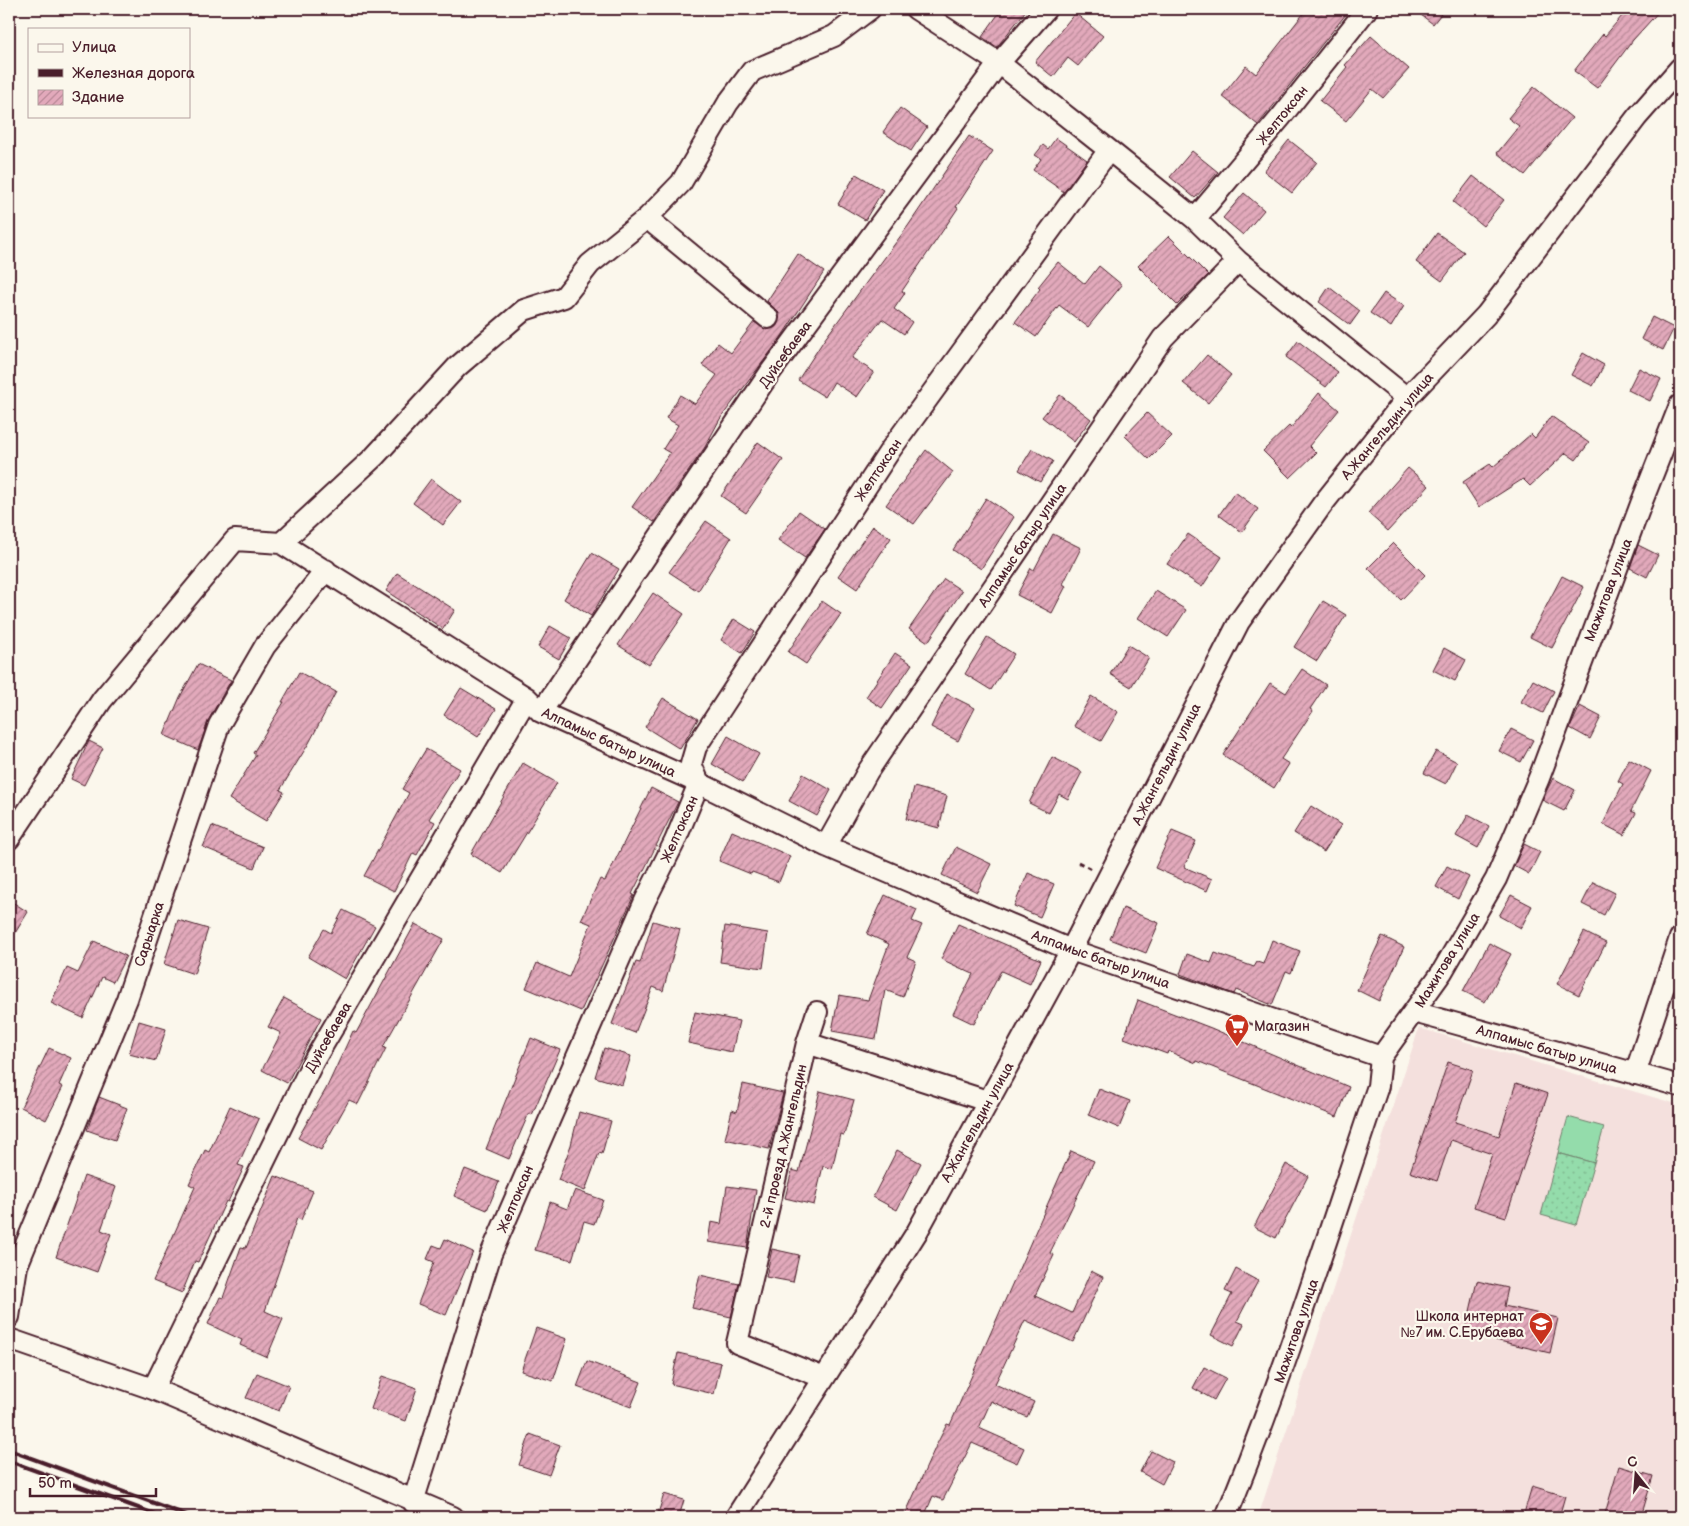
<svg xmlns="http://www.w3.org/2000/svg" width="1689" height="1526" viewBox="0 0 1689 1526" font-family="'Balsamiq Sans',sans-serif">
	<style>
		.built { fill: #f4e0dd }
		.green { fill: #94dcab; stroke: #6f7e6b }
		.park { fill: url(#park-dots); stroke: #6f7e6b }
		.building { fill: url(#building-hatch); stroke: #4a1f2b }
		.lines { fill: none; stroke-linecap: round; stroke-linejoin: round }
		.minor-casing { stroke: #4a1f2b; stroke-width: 24 }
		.path { stroke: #4a1f2b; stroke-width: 3; stroke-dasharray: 5 4; stroke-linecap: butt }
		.minor { stroke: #fbf7ec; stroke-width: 20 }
		.rail { stroke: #4a1f2b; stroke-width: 4 }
		.labels { text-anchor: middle; stroke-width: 4.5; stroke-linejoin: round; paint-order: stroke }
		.street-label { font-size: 14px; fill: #4a1f2b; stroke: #fbf7ec }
		.poi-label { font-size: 14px; fill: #4a1f2b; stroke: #fbf7ec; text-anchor: start }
	</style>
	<defs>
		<pattern id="park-dots" width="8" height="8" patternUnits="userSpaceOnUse" patternTransform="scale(1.25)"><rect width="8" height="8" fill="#94dcab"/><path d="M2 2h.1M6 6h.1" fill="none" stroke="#81bc93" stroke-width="1.8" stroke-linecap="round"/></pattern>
		<pattern id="building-hatch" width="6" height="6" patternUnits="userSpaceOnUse" patternTransform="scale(1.25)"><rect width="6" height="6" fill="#e2a9bb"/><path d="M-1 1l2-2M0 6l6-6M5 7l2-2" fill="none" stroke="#b98998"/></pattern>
	</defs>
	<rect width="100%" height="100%" fill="#fbf7ec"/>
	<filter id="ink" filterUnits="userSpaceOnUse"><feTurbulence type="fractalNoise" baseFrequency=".02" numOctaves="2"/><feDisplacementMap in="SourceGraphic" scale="10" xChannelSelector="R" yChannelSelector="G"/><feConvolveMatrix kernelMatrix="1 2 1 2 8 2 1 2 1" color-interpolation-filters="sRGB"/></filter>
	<g filter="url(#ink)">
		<path class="built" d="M 1419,1028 L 1680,1105 L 1680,1517 L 1258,1517 Z"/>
		<path class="green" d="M 1568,1117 L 1604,1127 L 1594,1163 L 1558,1153 Z"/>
		<path class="park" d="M 1558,1153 L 1594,1163 L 1576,1225 L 1541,1215 Z"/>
		<path class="building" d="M 1002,9 L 1027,9 L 997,47 L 982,37 Z
			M 1307,9 L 1350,9 L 1258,125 L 1222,96 L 1246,66 L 1256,74 Z
			M 1413,9 L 1445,9 L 1433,24 Z
			M 1628,9 L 1661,9 L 1633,40 L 1597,88 L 1574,71 L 1603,34 L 1605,36 Z
			M 1075,13 L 1103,36 L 1078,66 L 1068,58 L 1053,77 L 1035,62 Z
			M 1371,36 L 1409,69 L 1383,98 L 1372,89 L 1346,121 L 1320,101 L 1347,67 L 1345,65 Z
			M 1534,87 L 1572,118 L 1525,175 L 1497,153 L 1519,126 L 1508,118 Z
			M 900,108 L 927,127 L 911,151 L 883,132 Z
			M 969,136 L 993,151 L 956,207 L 958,208 L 902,291 L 905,293 L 894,309 L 912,322 L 904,334 L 882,319 L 852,358 L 874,372 L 857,397 L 834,382 L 825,397 L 798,380 L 824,340 L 908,226 Z
			M 1056,138 L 1087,160 L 1064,192 L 1033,170 L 1041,159 L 1035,155 L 1043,145 L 1048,149 Z
			M 1289,140 L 1317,162 L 1292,193 L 1264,171 Z
			M 1192,151 L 1218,172 L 1195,198 L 1170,177 Z
			M 856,174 L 883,190 L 865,220 L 838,204 Z
			M 1473,176 L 1504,200 L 1483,226 L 1453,202 Z
			M 1244,193 L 1264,210 L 1243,235 L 1223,218 Z
			M 1437,233 L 1464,252 L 1442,281 L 1416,262 Z
			M 1169,236 L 1208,275 L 1177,305 L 1138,266 Z
			M 798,254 L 824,272 L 780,339 L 720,419 L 705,447 L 654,522 L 632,507 L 670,453 L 663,449 L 678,425 L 666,418 L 680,395 L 695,404 L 717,375 L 702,365 L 718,343 L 731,353 L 754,322 L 767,330 L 777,325 L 779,313 L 767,301 Z
			M 1058,262 L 1085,284 L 1099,266 L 1122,285 L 1088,327 L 1059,305 L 1036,337 L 1015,322 L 1040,289 L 1038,287 Z
			M 1329,287 L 1360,311 L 1350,325 L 1319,302 Z
			M 1384,293 L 1404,306 L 1391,327 L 1370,313 Z
			M 1652,317 L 1674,328 L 1663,350 L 1641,339 Z
			M 1298,341 L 1338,372 L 1326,387 L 1286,357 Z
			M 1583,353 L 1604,365 L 1593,386 L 1571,375 Z
			M 1207,355 L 1231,375 L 1208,403 L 1183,383 Z
			M 1639,368 L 1661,379 L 1650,401 L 1628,390 Z
			M 1319,393 L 1339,410 L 1309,446 L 1316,453 L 1290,478 L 1263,451 L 1289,426 L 1291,428 Z
			M 1060,395 L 1091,419 L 1074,442 L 1042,417 Z
			M 1147,413 L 1172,436 L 1149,459 L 1125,436 Z
			M 1551,416 L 1589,443 L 1576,460 L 1566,453 L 1530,486 L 1523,479 L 1479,507 L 1463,482 L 1490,464 L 1493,467 L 1531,434 L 1535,438 Z
			M 758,442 L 783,460 L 746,513 L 721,496 Z
			M 1032,449 L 1053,461 L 1040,482 L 1019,470 Z
			M 926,450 L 953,472 L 914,524 L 886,505 Z
			M 1408,468 L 1429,486 L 1388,531 L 1368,513 Z
			M 431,479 L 461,502 L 443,525 L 413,503 Z
			M 1235,492 L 1258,509 L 1242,532 L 1219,515 Z
			M 986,498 L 1014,517 L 981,569 L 953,550 Z
			M 799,511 L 825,529 L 805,558 L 778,540 Z
			M 706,521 L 731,538 L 698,591 L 669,572 Z
			M 873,526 L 891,538 L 857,589 L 838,576 Z
			M 1053,534 L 1081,548 L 1063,584 L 1066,586 L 1052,613 L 1017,595 L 1031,568 L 1034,570 Z
			M 1188,534 L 1222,557 L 1202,587 L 1167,564 Z
			M 1393,543 L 1425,575 L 1401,600 L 1368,568 Z
			M 1638,545 L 1658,555 L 1647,577 L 1630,568 Z
			M 592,553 L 619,569 L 591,616 L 564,599 Z
			M 397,573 L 455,610 L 443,629 L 386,591 Z
			M 1562,576 L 1584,587 L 1552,648 L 1530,637 Z
			M 944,579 L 962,591 L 928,642 L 909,629 Z
			M 1156,591 L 1186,610 L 1168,637 L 1138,618 Z
			M 653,593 L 684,614 L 649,665 L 618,645 Z
			M 822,601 L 841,614 L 806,664 L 788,652 Z
			M 1323,601 L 1346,615 L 1317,661 L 1294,647 Z
			M 734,619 L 755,632 L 742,653 L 721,640 Z
			M 550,626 L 571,638 L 559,659 L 538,647 Z
			M 987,637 L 1014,654 L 991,690 L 965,674 Z
			M 1128,645 L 1149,658 L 1131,687 L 1110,674 Z
			M 1444,648 L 1466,660 L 1455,681 L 1433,670 Z
			M 895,653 L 912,664 L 882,708 L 866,697 Z
			M 198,664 L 231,680 L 209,719 L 198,750 L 164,735 L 180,697 Z
			M 1302,669 L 1326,685 L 1310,709 L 1313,711 L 1281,759 L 1289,764 L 1274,788 L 1223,755 L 1270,683 L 1286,693 Z
			M 299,672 L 336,692 L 309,743 L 280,790 L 284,792 L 266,821 L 229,799 L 256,755 L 253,753 L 284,702 L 282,702 Z
			M 1533,680 L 1554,691 L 1543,713 L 1521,702 Z
			M 461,688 L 496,709 L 478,737 L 444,715 Z
			M 947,694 L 975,708 L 958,741 L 931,727 Z
			M 1091,696 L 1118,712 L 1101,741 L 1074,726 Z
			M 663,698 L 698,719 L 680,749 L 645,727 Z
			M 1580,706 L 1601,717 L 1590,739 L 1570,728 Z
			M 1511,729 L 1533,740 L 1521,762 L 1499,751 Z
			M 728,736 L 759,754 L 743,782 L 712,764 Z
			M 89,741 L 103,748 L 84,785 L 71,779 Z
			M 426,749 L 460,769 L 429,819 L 435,822 L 417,855 L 413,853 L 394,891 L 364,876 L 409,793 L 402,789 Z
			M 1436,751 L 1457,762 L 1446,784 L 1424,773 Z
			M 1052,757 L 1082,772 L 1068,799 L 1059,794 L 1049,813 L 1029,803 Z
			M 1629,759 L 1651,771 L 1631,811 L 1636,813 L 1624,835 L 1603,824 L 1623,784 L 1618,781 Z
			M 523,763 L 557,783 L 502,873 L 471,854 Z
			M 803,774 L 831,790 L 817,816 L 789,801 Z
			M 1553,778 L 1575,790 L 1564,811 L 1542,800 Z
			M 914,787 L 947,796 L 939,828 L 906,819 Z
			M 651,788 L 678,802 L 632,894 L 634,895 L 581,1011 L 526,988 L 537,963 L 569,977 L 591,924 L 581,920 L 600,879 L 605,881 Z
			M 1311,806 L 1341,825 L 1324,852 L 1294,833 Z
			M 1468,815 L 1489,826 L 1478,848 L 1456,836 Z
			M 212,826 L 263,847 L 254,868 L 203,847 Z
			M 732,831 L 790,856 L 779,882 L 752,872 L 751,874 L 719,861 Z
			M 1172,831 L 1196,841 L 1184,867 L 1212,879 L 1207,891 L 1155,868 Z
			M 1524,844 L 1540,852 L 1529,874 L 1514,866 Z
			M 956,847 L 991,864 L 977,892 L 942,875 Z
			M 1447,866 L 1469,877 L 1458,899 L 1436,887 Z
			M 1028,873 L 1054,884 L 1040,917 L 1014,906 Z
			M 1593,882 L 1615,893 L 1604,915 L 1582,904 Z
			M 885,895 L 917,910 L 912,921 L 922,925 L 907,957 L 916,961 L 903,997 L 885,990 L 876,1039 L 832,1031 L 839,995 L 868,1000 L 889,944 L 867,934 Z
			M 1511,895 L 1532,906 L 1521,928 L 1499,916 Z
			M 9,900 L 28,912 L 9,943 Z
			M 1123,908 L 1159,923 L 1146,953 L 1110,939 Z
			M 343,910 L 375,926 L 345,979 L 308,957 L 324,929 L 331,933 Z
			M 178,920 L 208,929 L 194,974 L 164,964 Z
			M 653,921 L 680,929 L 663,991 L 653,987 L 635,1033 L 612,1024 L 636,962 L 640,963 Z
			M 415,924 L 444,939 L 383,1047 L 386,1048 L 358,1104 L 349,1100 L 321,1150 L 298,1138 L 326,1089 L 353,1031 L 356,1033 Z
			M 958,924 L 1041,960 L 1030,984 L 1001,971 L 974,1024 L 953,1014 L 973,974 L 941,959 Z
			M 725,926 L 768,933 L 763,968 L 720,962 Z
			M 1584,932 L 1606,943 L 1579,995 L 1557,984 Z
			M 1382,936 L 1404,947 L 1379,1001 L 1357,990 Z
			M 1272,940 L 1300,951 L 1291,973 L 1286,971 L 1272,1005 L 1236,990 L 1234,994 L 1180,974 L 1187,954 L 1211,963 L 1215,953 L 1254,967 L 1257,962 L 1263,964 Z
			M 94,941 L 126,956 L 113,982 L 102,977 L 83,1018 L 51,1003 L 67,968 L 78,973 Z
			M 1489,943 L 1511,954 L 1485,1002 L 1463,991 Z
			M 284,998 L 321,1018 L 287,1083 L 262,1070 L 281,1033 L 268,1027 Z
			M 1138,1000 L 1211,1028 L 1349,1087 L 1337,1117 L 1197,1061 L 1196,1063 L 1168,1051 L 1167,1054 L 1124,1038 Z
			M 695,1012 L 739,1021 L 732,1052 L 688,1043 Z
			M 139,1021 L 166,1029 L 156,1061 L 129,1054 Z
			M 531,1038 L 560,1050 L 532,1115 L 529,1113 L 509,1159 L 486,1149 Z
			M 49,1048 L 71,1058 L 59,1085 L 63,1087 L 46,1120 L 21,1107 Z
			M 604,1048 L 631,1056 L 622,1085 L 595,1077 Z
			M 1448,1062 L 1473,1070 L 1455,1122 L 1499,1136 L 1516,1083 L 1548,1094 L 1506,1217 L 1474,1207 L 1492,1154 L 1451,1140 L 1437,1181 L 1410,1172 Z
			M 743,1084 L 783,1093 L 769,1149 L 725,1139 L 732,1110 L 737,1112 Z
			M 1099,1089 L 1130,1101 L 1119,1128 L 1088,1115 Z
			M 820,1091 L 854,1100 L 844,1135 L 840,1134 L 832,1169 L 823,1166 L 814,1205 L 785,1198 L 792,1170 L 799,1172 Z
			M 99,1097 L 127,1108 L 115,1140 L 87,1130 Z
			M 230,1106 L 259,1119 L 238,1165 L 244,1167 L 228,1202 L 226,1201 L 198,1262 L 195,1261 L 182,1293 L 153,1281 L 195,1187 L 189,1184 L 205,1150 L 209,1152 Z
			M 579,1112 L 611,1121 L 602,1154 L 599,1153 L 585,1191 L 558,1180 L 571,1145 Z
			M 897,1150 L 921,1163 L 897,1210 L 873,1197 Z
			M 1071,1151 L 1094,1161 L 1050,1253 L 1054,1255 L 1035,1296 L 1072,1313 L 1091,1271 L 1103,1277 L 1073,1342 L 1025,1320 L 995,1384 L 1034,1402 L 1027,1417 L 991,1401 L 979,1428 L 1024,1448 L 1017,1463 L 972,1443 L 943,1500 L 933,1496 L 924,1517 L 904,1517 L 935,1448 L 947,1424 L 950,1425 Z
			M 1286,1164 L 1308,1176 L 1276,1238 L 1254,1227 Z
			M 465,1169 L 499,1182 L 487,1210 L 454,1196 Z
			M 84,1176 L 116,1187 L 101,1230 L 111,1234 L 97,1272 L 56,1257 Z
			M 275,1176 L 313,1191 L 301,1220 L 297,1218 L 265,1311 L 283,1319 L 267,1357 L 240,1345 L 242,1340 L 208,1324 L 220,1297 L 223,1298 L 241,1247 L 246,1248 Z
			M 727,1186 L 756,1190 L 747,1248 L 708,1242 L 711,1222 L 721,1224 Z
			M 575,1190 L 603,1200 L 594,1224 L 584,1221 L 572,1260 L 535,1250 L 550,1202 L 567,1209 Z
			M 445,1239 L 473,1252 L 446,1315 L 418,1304 L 434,1262 L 427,1259 L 433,1245 L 441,1248 Z
			M 772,1249 L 799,1255 L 793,1282 L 766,1277 Z
			M 1236,1269 L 1258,1281 L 1237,1321 L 1244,1324 L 1233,1346 L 1211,1335 L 1232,1294 L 1225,1291 Z
			M 700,1275 L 739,1284 L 731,1317 L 692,1308 Z
			M 1477,1281 L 1508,1288 L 1504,1306 L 1558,1318 L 1550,1353 L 1465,1333 Z
			M 536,1328 L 567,1339 L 553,1381 L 521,1371 Z
			M 678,1353 L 721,1363 L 714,1394 L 671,1384 Z
			M 587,1361 L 641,1382 L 631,1407 L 577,1387 Z
			M 1204,1367 L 1226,1378 L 1214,1400 L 1193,1388 Z
			M 257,1373 L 289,1386 L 279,1411 L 246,1398 Z
			M 382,1376 L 417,1388 L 406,1421 L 371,1409 Z
			M 530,1434 L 560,1445 L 549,1475 L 519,1465 Z
			M 1151,1451 L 1173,1462 L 1162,1484 L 1140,1472 Z
			M 1619,1466 L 1653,1476 L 1641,1517 L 1604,1517 Z
			M 1532,1486 L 1565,1496 L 1559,1517 L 1523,1517 Z
			M 664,1494 L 684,1500 L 679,1517 L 657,1517 Z"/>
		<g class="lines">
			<defs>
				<path id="minor" d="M 916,9 L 999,63 L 1109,150 L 1195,219 L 1238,261 L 1407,398
					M 647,218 L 768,318
					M 1195,219 L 1281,117 L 1367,9
					M 281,543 L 374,457 L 457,367 L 524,310 L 564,297 L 590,264 L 647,218 L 681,183 L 728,103 L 752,71 L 834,36 L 870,9
					M 541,712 L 769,374 L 999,63 L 1046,9
					M 9,839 L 102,700 L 235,540 L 281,543 L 527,698 L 541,712 L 699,783 L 826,846 L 1071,950 L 1381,1057
					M 826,846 L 868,771 L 1163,338 L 1238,261
					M 1414,1012 L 1680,1086
					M 807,1043 L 817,1012
					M 1635,1074 L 1680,938
					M 9,1317 L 17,1266 L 127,999 L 219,725 L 265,646 L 326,570
					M 9,1339 L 153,1389 L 453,1517
					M 824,1378 L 737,1343 L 807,1043 L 987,1101
					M 153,1389 L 313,1062 L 527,698
					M 413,1502 L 491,1254 L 645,901 L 675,841 L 699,783 L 691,764 L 696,747 L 891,449 L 1109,150
					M 736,1517 L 917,1232 L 1071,950 L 1239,622 L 1322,505 L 1407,398 L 1486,315 L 1637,117 L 1680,68
					M 1226,1517 C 1284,1376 1329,1231 1378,1086 L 1381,1057 L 1442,972 L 1496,879 L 1539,778 L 1641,504 L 1680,405"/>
			</defs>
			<use href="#minor" class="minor-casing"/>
			<path class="path" d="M 1078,862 L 1093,870"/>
			<use href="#minor" class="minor"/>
			<path class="rail" d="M 9,1450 L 192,1517
				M 9,1461 L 163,1517"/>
		</g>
	</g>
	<defs>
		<symbol id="supermarket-pin" viewBox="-11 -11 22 30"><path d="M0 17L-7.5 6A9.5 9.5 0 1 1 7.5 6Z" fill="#c8321e" stroke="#fbf7ec"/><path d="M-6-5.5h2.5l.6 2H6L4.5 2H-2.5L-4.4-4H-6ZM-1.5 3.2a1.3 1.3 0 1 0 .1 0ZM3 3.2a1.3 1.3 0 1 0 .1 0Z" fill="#fff"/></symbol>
		<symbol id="school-pin" viewBox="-11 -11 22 30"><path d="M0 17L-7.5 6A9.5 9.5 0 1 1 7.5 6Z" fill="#c8321e" stroke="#fbf7ec"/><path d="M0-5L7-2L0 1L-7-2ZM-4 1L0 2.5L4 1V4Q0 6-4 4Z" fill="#fff"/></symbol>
	</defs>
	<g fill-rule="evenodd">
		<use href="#supermarket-pin" x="1223" y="1012" width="28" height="38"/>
		<use href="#school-pin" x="1527" y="1310" width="28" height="38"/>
	</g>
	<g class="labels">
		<g class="street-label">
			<text transform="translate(1282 115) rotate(-51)" y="5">Желтоксан</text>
			<text transform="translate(785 354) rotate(-54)" y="5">Дуйсебаева</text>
			<text transform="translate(1387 426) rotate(-50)" y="5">А.Жангельдин улица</text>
			<text transform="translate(878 470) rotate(-56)" y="5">Желтоксан</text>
			<text transform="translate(1022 545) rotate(-56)" y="5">Алпамыс батыр улица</text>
			<text transform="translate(1608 590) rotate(-69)" y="5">Мажитова улица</text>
			<text transform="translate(609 742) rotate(25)" y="5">Алпамыс батыр улица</text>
			<text transform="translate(1166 764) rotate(-63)" y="5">А.Жангельдин улица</text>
			<text transform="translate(679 829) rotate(-66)" y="5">Желтоксан</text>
			<text transform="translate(149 934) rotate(-72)" y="5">Сарыарка</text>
			<text transform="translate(1101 959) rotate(20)" y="5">Алпамыс батыр улица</text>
			<text transform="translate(1447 960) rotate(-58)" y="5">Мажитова улица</text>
			<text transform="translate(328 1037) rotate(-60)" y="5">Дуйсебаева</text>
			<text transform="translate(1547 1049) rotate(16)" y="5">Алпамыс батыр улица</text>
			<text transform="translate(977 1122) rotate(-61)" y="5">А.Жангельдин улица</text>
			<text transform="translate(783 1146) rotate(-77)" y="5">2-й проезд А.Жангельдин</text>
			<text transform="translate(515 1199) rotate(-67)" y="5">Желтоксан</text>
			<text transform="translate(1296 1331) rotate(-71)" y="5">Мажитова улица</text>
		</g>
		<g class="poi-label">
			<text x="1254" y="1031">Магазин</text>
			<text x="1524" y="1321" text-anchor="end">Школа интернат<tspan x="1524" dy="16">№7 им. С.Ерубаева</tspan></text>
		</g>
	</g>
	<rect width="1689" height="1526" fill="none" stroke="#fbf7ec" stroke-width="30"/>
	<rect x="15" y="15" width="1659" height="1496" fill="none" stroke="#4a1f2b" stroke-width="2" filter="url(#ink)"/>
	<rect x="28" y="28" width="162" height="90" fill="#fbf7ec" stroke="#b4a19f"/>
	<rect x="38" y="44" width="25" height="8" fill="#fbf7ec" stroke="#b4a19f"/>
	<text x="72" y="52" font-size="15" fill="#4a1f2b">Улица</text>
	<rect x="38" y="69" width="25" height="8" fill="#4a1f2b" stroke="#b4a19f"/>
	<text x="72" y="78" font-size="15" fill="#4a1f2b">Железная дорога</text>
	<rect x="38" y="90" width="25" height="15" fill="url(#building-hatch)" stroke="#b4a19f"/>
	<text x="72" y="102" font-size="15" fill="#4a1f2b">Здание</text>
	<g transform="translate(1636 1474) rotate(343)" stroke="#fbf7ec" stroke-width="4" paint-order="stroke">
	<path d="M0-4L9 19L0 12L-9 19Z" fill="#4a1f2b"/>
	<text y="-8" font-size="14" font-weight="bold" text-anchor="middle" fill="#4a1f2b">С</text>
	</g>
	<path d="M30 1488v8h126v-8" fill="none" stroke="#4a1f2b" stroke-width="2.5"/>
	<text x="38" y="1488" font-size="15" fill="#4a1f2b" stroke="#fbf7ec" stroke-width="4" paint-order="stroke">50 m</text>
</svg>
